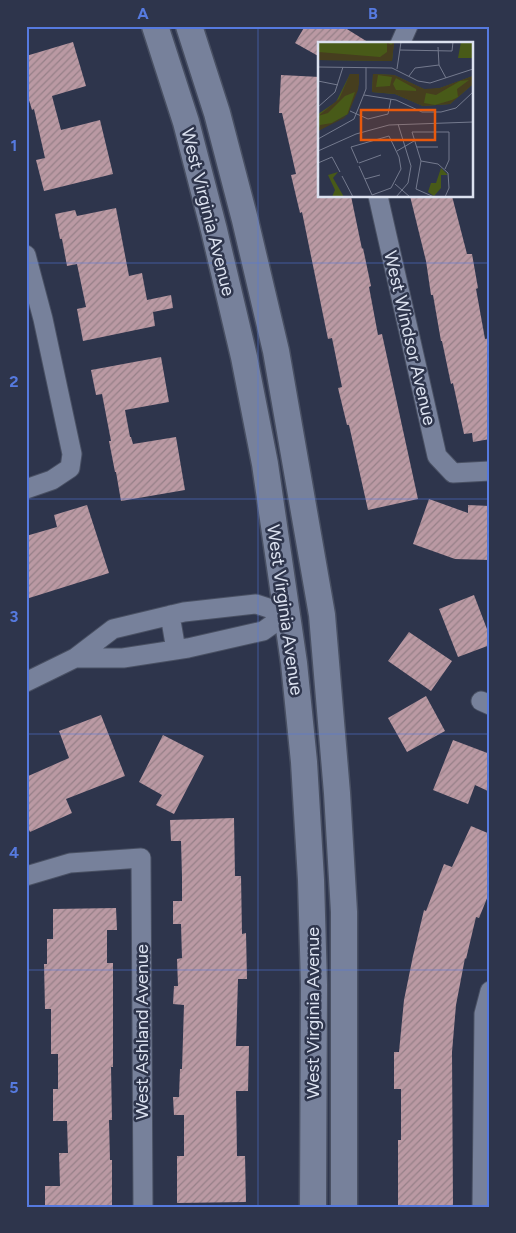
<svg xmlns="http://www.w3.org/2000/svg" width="516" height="1233" viewBox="0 0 516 1233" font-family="Figtree,sans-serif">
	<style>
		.building { fill: url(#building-hatch) }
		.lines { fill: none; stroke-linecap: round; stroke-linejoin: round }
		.street-casing { stroke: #495063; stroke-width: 21 }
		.secondary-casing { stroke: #495063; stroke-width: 29 }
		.street { stroke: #77819b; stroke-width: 19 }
		.secondary { stroke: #77819b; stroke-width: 26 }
		.grid { fill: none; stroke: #567adf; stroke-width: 1; stroke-opacity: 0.55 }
		.labels { text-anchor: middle; stroke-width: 5; stroke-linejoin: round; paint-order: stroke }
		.street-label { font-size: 18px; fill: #dce2f0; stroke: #2e354c }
		.inset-road { fill: none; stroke: #747a8e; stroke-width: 1 }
		.view { fill: #e8590c; fill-opacity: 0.15; stroke: #e8590c; stroke-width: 2.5 }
		.inset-edge { fill: none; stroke: #dce2f0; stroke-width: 2.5 }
		.neatline { fill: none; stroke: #567adf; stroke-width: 2 }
		.grid-label { font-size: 16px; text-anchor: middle; font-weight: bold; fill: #567adf }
	</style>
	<defs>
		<pattern id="building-hatch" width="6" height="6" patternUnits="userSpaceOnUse" patternTransform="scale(1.25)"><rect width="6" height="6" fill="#ba99a3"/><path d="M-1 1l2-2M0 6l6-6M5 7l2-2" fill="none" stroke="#968088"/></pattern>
	</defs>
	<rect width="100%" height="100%" fill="#2e354c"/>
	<path class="building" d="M 305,26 L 342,26 L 371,44 L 320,44 L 320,57 L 295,43 Z
		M 73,42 L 86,86 L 52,96 L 61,130 L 100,120 L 113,174 L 44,191 L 36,160 L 45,158 L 34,109 L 32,110 L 26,90 L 26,56 Z
		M 281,75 L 320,77 L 320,196 L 351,196 L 362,249 L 363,248 L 371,286 L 369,287 L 378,335 L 382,334 L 418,499 L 368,510 L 349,425 L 347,425 L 338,388 L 342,387 L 332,338 L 328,339 L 302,212 L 300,213 L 291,175 L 296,174 L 282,113 L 279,113 Z
		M 410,196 L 452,196 L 467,254 L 472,254 L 478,288 L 476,289 L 485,339 L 490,338 L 490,439 L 473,442 L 472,433 L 464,434 L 453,383 L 451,384 L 442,341 L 441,341 L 433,295 L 431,295 L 426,261 Z
		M 116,208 L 129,276 L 142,273 L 147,300 L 171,295 L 173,308 L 153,312 L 155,326 L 83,341 L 77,309 L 86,307 L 77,264 L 67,266 L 62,239 L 60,239 L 55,214 L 75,210 L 77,216 Z
		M 161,357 L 169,402 L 125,410 L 130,437 L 131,437 L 133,444 L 176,437 L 185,490 L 121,501 L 116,472 L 115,472 L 109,441 L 111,441 L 102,394 L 96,395 L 91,370 Z
		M 429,499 L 468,513 L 468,505 L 490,506 L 490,560 L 455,559 L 413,544 Z
		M 87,505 L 109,573 L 26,599 L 26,536 L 57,527 L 54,515 Z
		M 474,595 L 490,637 L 490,645 L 458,657 L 439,609 Z
		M 409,632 L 452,661 L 431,691 L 388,661 Z
		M 426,696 L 445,731 L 407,752 L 388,718 Z
		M 101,715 L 125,776 L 66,799 L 72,813 L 30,832 L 26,823 L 26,777 L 69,758 L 59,731 Z
		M 163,735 L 204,756 L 174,814 L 156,805 L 162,795 L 139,782 Z
		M 453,740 L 490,754 L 490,792 L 475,785 L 468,804 L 433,790 Z
		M 234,818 L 235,876 L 241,876 L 242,934 L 246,933 L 247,979 L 238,979 L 236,1046 L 249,1046 L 248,1091 L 236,1091 L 237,1156 L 245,1156 L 246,1202 L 177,1203 L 177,1156 L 184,1156 L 184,1115 L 174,1115 L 173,1097 L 179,1097 L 180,1069 L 182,1069 L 184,1005 L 173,1004 L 174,986 L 178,986 L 177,959 L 182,958 L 181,924 L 173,924 L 173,901 L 182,901 L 182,877 L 181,841 L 171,841 L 170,820 Z
		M 471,826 L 490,834 L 490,891 L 479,918 L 476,917 L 466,959 L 465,958 L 456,1005 L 452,1052 L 453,1207 L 398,1207 L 398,1140 L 401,1140 L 401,1089 L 394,1089 L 394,1052 L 399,1052 L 404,1000 L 413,956 L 424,910 L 426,911 L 444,864 L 452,867 Z
		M 116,908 L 117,930 L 107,930 L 107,963 L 113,963 L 113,1067 L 111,1067 L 112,1120 L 109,1120 L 110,1160 L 112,1160 L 112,1207 L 45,1207 L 45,1186 L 60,1186 L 59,1153 L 68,1153 L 67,1121 L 53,1121 L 53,1089 L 58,1089 L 58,1054 L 51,1054 L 51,1009 L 45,1009 L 44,964 L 47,964 L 47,939 L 53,939 L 53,909 Z"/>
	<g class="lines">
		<defs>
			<path id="street" d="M 400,44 L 408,26
				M 378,196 L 437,456 L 453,473 L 490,471
				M 26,255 L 43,319 L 72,454 L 70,468 L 52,480 L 26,489
				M 170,615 L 176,650
				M 75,658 L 123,658 L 188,648 L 263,631 L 287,614
				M 26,682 L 75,658 L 113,629 L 184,612 L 256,604 L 287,614
				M 481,701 L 490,705
				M 26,876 L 70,863 L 141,858 L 143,1207
				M 482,1207 L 484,1014 L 490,991"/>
			<path id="secondary" d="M 155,26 L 186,122 L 214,230 L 244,357 L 265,464 L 294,663 L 304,762 L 311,880 L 314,985 L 313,1207
				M 189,26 L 217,113 L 245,220 L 276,351 L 322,615 L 337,793 L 344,912 L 344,1207"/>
		</defs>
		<use href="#street" class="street-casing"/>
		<use href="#secondary" class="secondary-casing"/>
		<use href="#street" class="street"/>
		<use href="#secondary" class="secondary"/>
	</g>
	<path class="grid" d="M 258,26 L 258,1207M 26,263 L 490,263M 26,499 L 490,499M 26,734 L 490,734M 26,970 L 490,970"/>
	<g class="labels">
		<g class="street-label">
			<text transform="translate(208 212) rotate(76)" y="6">West Virginia Avenue</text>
			<text transform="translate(410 338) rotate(77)" y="6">West Windsor Avenue</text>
			<text transform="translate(285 610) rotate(82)" y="6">West Virginia Avenue</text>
			<text transform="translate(313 1013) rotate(-90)" y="6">West Virginia Avenue</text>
			<text transform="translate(142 1032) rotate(-90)" y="6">West Ashland Avenue</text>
		</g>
	</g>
	<g transform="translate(318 42)">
		<rect width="155" height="155" fill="#2e354c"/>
		<path d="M 0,0 L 76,0 L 74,19 L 0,18 ZM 143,0 L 155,0 L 155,16 L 140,16 ZM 32,32 L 41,32 L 41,41 L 30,72 L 0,89 L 0,72 L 18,60 ZM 55,32 L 76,33 L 108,48 L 122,46 L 155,34 L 155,42 L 132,62 L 105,64 L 77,52 L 54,50 ZM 123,126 L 130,133 L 123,133 L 123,146 L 116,154 L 110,150 L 113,141 L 118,141 ZM 20,130 L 15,136 L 26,155 L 14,155 L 17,148 L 10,133 Z" fill="#485a18"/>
		<path d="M 69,0 L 73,3 L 76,0 L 74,19 L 0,18 L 0,10 L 62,15 L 69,10 ZM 32,32 L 41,32 L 41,41 L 40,48 L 30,72 L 26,76 L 0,89 L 2,83 L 14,81 L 29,73 L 37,50 L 27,54 L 10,71 L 0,74 L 21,57 ZM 55,32 L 76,33 L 106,47 L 122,46 L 155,34 L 155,42 L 132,62 L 105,64 L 77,52 L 54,50 ZM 60,33 L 74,35 L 72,44 L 58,45 ZM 78,36 L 98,47 L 98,49 L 78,48 L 75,42 ZM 151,38 L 139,47 L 140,55 L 134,58 L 117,63 L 106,61 L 108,51 L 118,53 L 142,39 Z" fill="#463e1e" fill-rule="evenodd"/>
		<path class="inset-road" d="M 120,5 L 121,23 L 128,36M 82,8 L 134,9 L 135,0M 0,25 L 74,26 L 100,39 L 112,41 L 155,27M 79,27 L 83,0M 91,34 L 97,26 L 121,23M 0,39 L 20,43M 46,53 L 78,58 L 104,70 L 123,70 L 138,66 L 155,50M 0,65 L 17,50 L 25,25M 32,69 L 50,77 L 70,72 L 73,57M 0,97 L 36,77 L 48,47 L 48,25M 99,105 L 120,105M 0,109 L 38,92 L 71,83 L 155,80M 79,109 L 96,99M 103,119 L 120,122 L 130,131 L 131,146 L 127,155M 0,121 L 14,115 L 22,130M 40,121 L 33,105 L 71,94 L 81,115 L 83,127 L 73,146 L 54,153 L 41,124M 41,121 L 63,113M 24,134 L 35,155M 47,137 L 62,133M 77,142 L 92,155M 78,155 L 90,141 L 93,124 L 80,82M 116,155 L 98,147 L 103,119 L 94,90 L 131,90 L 131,118 L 127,127"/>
		<path class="view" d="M 43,68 L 117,68 L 117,98 L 43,98 Z"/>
		<rect width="155" height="155" class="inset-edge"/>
	</g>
	<rect width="516" height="1233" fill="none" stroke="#2e354c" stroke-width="55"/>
	<rect x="28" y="28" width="460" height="1178" class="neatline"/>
	<g class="grid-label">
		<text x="143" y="19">A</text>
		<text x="373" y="19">B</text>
		<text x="14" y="151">1</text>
		<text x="14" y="387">2</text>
		<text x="14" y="622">3</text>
		<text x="14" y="858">4</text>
		<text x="14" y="1093">5</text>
	</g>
</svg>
